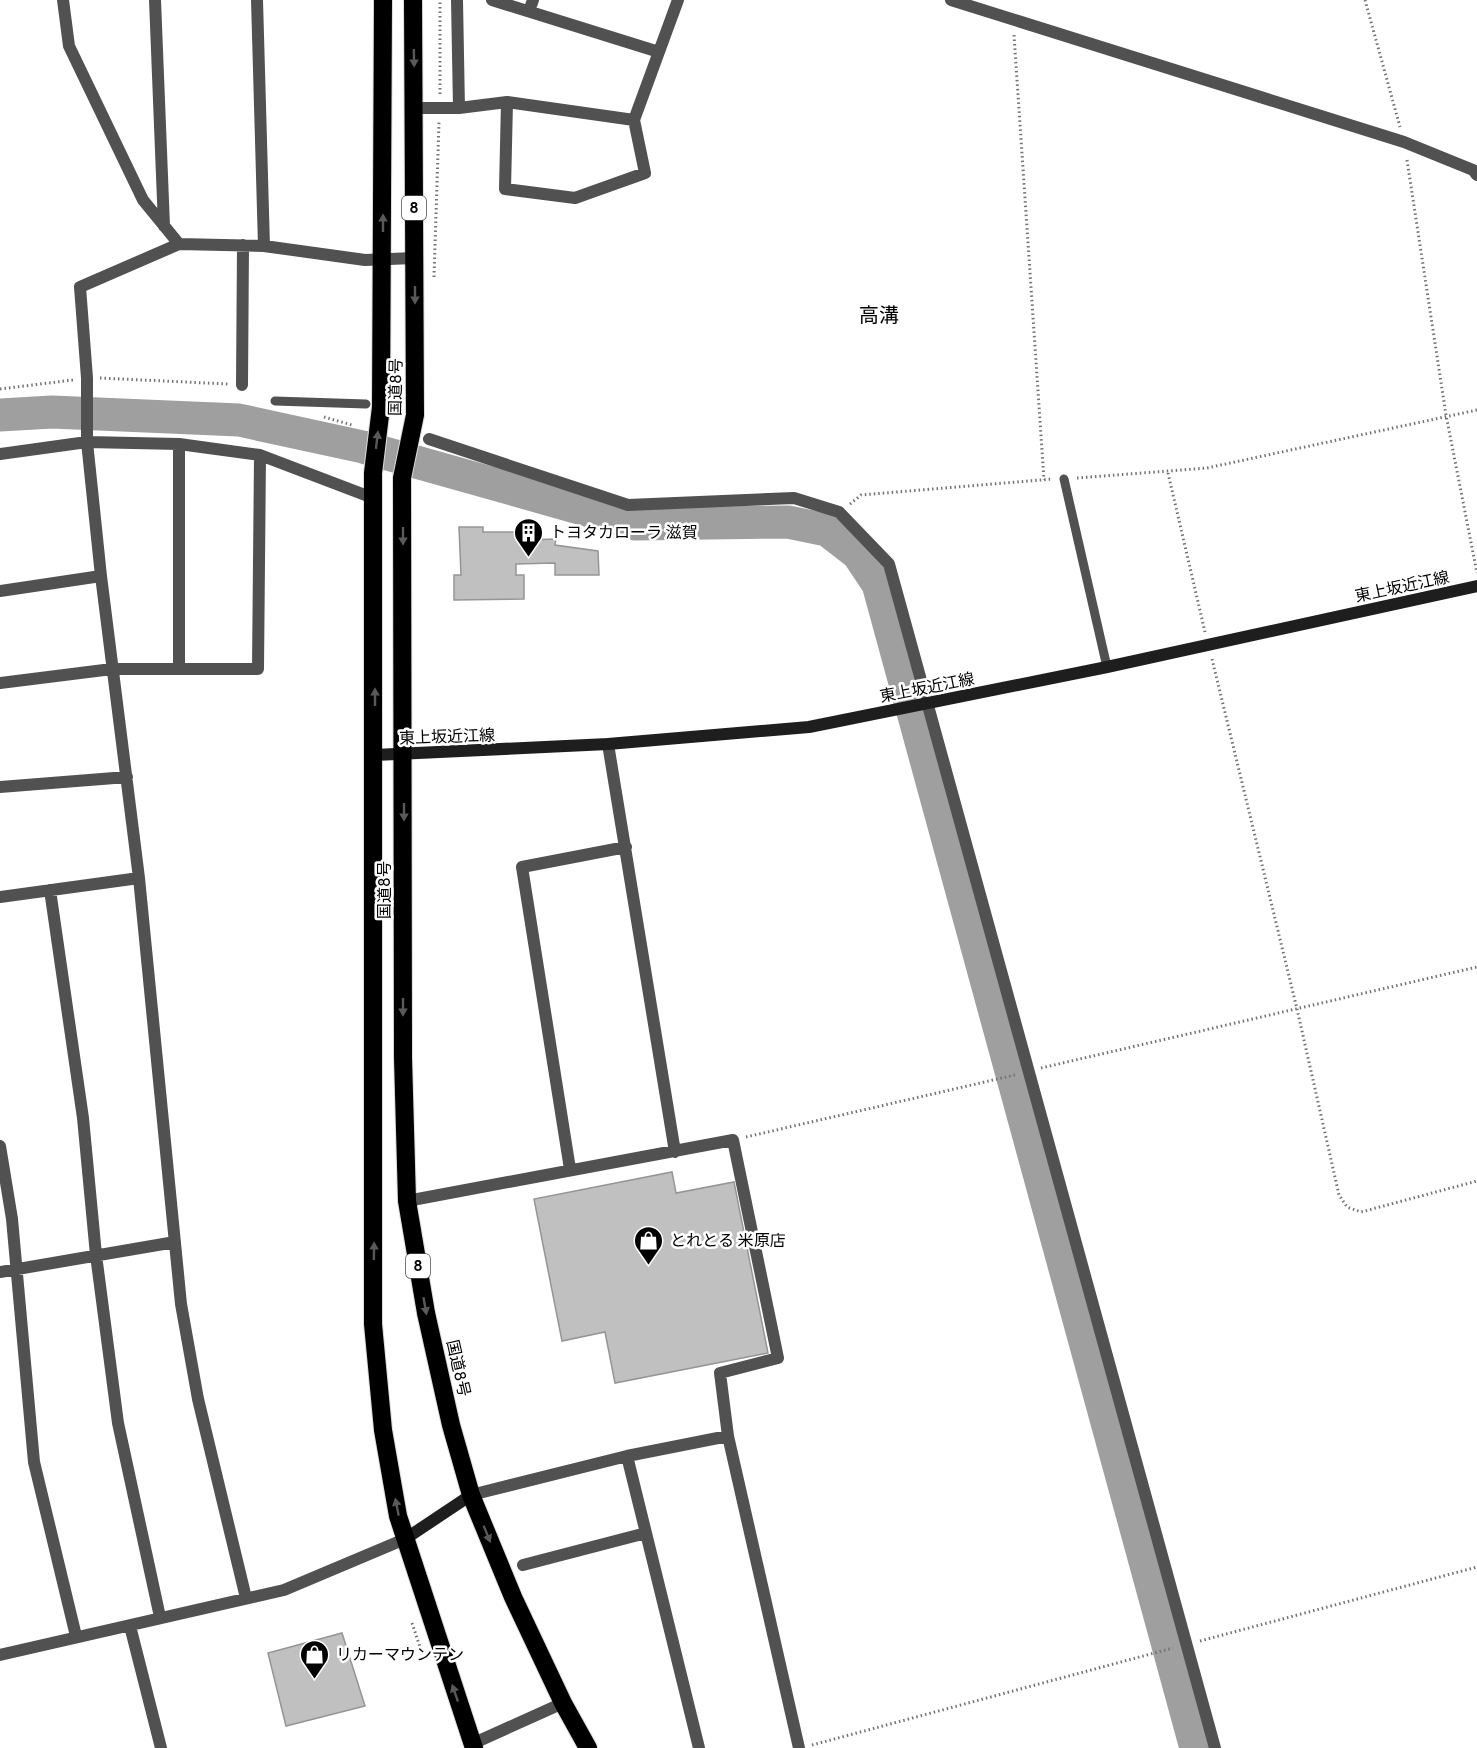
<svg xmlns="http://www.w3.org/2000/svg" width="1477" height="1748" viewBox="0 0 1477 1748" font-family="Overpass,'Noto Sans JP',sans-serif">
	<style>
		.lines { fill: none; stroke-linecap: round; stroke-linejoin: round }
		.river { stroke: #9f9f9f; stroke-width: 33 }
		.building { fill: #c0c0c0; stroke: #959595; stroke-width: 1.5 }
		.highway-casing { stroke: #dbdbdb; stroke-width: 20 }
		.path { stroke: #737373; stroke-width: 3; stroke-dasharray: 1.5 3; stroke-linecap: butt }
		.lane { stroke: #515151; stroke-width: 9 }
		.street { stroke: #515151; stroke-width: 12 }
		.secondary { stroke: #1e1e1e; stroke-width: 12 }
		.highway { stroke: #000; stroke-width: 18 }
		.highway-bridge-casing { stroke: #dbdbdb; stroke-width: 20; stroke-linecap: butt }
		.highway-bridge { stroke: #000; stroke-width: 18 }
		.oneway { fill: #595959 }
		.labels { text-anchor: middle; stroke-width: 5; stroke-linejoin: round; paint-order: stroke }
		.shield { fill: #fff; stroke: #4c4c4c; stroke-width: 1.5 }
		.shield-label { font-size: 15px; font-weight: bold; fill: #000 }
		.street-label { font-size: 16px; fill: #000; stroke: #fff }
		.poi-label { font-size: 16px; fill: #000; stroke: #fff; text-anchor: start }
		.quarter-label { font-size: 20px; fill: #000; stroke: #fff }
	</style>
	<rect width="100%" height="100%" fill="#fff"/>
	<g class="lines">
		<path class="river" d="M 0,415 L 52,412 L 239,420 L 363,447 L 636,524 L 788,522 L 827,530 L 858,554 L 878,584 L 1196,1748"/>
	</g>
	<path class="building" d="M 459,527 L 483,527 L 483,532 L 523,532 L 523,540 L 556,539 L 555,545 L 598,551 L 599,575 L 555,575 L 555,563 L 516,564 L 516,575 L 524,575 L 524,599 L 454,600 L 454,575 L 461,575 Z
		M 672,1172 L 676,1193 L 734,1182 L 768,1353 L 615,1383 L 605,1332 L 562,1341 L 534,1199 Z
		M 342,1633 L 365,1706 L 286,1726 L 268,1653 Z"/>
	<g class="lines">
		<defs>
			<path id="highway" d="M 413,0 L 415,415
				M 381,407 L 383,0
				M 373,473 L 373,1324 L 383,1430 L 398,1516 L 474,1748
				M 402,478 L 403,1058 L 407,1201 L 426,1313 L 451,1425 L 471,1495 L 513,1597 L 563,1703 L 588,1748"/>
		</defs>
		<use href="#highway" class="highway-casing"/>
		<path class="path" d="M 1365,0 L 1400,127
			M 1014,35 L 1044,480
			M 440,94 L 440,2
			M 1407,160 L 1446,415 L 1477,573
			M 434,277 L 439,122
			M 100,378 L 228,384
			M 0,389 L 73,380
			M 324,417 L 352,425
			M 1168,473 L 1205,632
			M 1077,478 L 1207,468 L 1477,410
			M 850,504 L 861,495 L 1053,479
			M 1212,659 L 1297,1009 L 1339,1195 L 1347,1207 L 1361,1212 L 1477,1181
			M 1041,1068 L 1477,967
			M 746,1137 L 1015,1075
			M 412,1623 L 424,1659
			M 1200,1641 L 1477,1567
			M 812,1745 L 1173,1648"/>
		<path class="lane" d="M 275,401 L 366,404
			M 1064,479 L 1107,667"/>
		<path class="street" d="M 63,0 L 69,46 L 143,200 L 179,244 L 80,287 L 87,378 L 87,442 L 101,576 L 139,878 L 181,1304 L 198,1399 L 246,1598
			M 155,0 L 164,226
			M 457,0 L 459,108
			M 492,0 L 659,52
			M 951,0 L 1404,142 L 1473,170 L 1477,175
			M 529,11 L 533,0
			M 507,102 L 505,189 L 575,198 L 645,173 L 634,120 L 678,0
			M 414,108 L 459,108 L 507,102 L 634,120
			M 179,244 L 264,246 L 257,0
			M 264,246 L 365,260 L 414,258
			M 242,385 L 243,245
			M 429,439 L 628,505 L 794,498 L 839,512 L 889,564 L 1215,1748
			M 179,444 L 179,669
			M 0,454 L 87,442 L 179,444 L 260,455 L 373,498
			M 0,591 L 101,576
			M 0,683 L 112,669 L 258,669 L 260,455
			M 608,744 L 675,1152
			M 0,787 L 127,777
			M 50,890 L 83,1118 L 96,1255 L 118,1423 L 160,1617
			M 0,897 L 139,878
			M 0,1146 L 12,1219 L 34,1462 L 76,1636
			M 570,1169 L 522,867 L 626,847
			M 407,1201 L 733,1140 L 778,1358 L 720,1373 L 728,1436 L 799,1748
			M 0,1272 L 175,1242
			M 627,1456 L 699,1748
			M 471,1495 L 627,1456 L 728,1436
			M 523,1565 L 646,1533
			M 130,1626 L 161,1748
			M 0,1655 L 284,1590 L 405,1539
			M 472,1744 L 563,1703"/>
		<path class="secondary" d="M 375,755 L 608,744 L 809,727 L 1107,667 L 1477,586
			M 405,1539 L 471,1495"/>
		<use href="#highway" class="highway"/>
		<defs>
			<path id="highway-bridge" d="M 373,473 L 381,407
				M 402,478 L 415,415"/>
		</defs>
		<use href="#highway-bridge" class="highway-bridge-casing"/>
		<use href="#highway-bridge" class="highway-bridge"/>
	</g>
	<defs><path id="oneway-solid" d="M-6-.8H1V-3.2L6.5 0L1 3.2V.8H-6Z" transform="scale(1.5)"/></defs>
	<g class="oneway">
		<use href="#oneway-solid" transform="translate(414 58) rotate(89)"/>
		<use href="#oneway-solid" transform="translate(383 223) rotate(-90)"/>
		<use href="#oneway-solid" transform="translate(415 295) rotate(90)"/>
		<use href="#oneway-solid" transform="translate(377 440) rotate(-83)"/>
		<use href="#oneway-solid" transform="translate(403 536) rotate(90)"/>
		<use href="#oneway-solid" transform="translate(375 697) rotate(-90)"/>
		<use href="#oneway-solid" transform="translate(404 812) rotate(90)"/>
		<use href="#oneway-solid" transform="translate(403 1007) rotate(90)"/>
		<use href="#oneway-solid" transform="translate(374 1251) rotate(-89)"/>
		<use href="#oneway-solid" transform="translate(425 1306) rotate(80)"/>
		<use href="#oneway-solid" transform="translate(397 1507) rotate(-101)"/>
		<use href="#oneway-solid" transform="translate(487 1534) rotate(68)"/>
		<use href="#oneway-solid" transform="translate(455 1693) rotate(-109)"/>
	</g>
	<defs>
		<symbol id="building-pin" viewBox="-11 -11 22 30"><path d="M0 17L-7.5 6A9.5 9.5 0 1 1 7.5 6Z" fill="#000" stroke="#fff"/><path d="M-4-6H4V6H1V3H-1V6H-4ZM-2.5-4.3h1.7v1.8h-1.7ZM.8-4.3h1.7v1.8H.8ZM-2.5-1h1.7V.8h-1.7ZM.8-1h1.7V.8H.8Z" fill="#fff"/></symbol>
		<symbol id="shop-pin" viewBox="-11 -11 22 30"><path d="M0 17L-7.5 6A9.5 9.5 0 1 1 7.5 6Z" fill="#000" stroke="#fff"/><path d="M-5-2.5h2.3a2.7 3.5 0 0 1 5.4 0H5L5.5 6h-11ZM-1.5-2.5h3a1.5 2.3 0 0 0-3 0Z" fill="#fff"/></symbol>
	</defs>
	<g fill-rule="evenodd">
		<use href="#building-pin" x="512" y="516" width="33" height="45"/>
		<use href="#shop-pin" x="632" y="1224" width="33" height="45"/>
		<use href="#shop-pin" x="298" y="1638" width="33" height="45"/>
	</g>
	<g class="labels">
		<g class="shield">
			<rect x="402" y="196" width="24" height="24" rx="4.5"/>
			<rect x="406" y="1254" width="24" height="24" rx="4.5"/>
		</g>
		<g class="shield-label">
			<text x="414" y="213">8</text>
			<text x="418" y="1271">8</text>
		</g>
		<g class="street-label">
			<text transform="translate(395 387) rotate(-89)" y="6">国道8号</text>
			<text transform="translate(1402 586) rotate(-12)" y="6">東上坂近江線</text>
			<text transform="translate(927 687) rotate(-11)" y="6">東上坂近江線</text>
			<text transform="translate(447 736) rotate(-2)" y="6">東上坂近江線</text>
			<text transform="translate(384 890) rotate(-90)" y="6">国道8号</text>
			<text transform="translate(459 1368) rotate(77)" y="6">国道8号</text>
		</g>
		<g class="poi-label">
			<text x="550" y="538">トヨタカローラ 滋賀</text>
			<text x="670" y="1246">とれとる 米原店</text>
			<text x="336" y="1660">リカーマウンテン</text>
		</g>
		<g class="quarter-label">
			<text x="879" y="322">高溝</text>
		</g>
	</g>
</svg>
